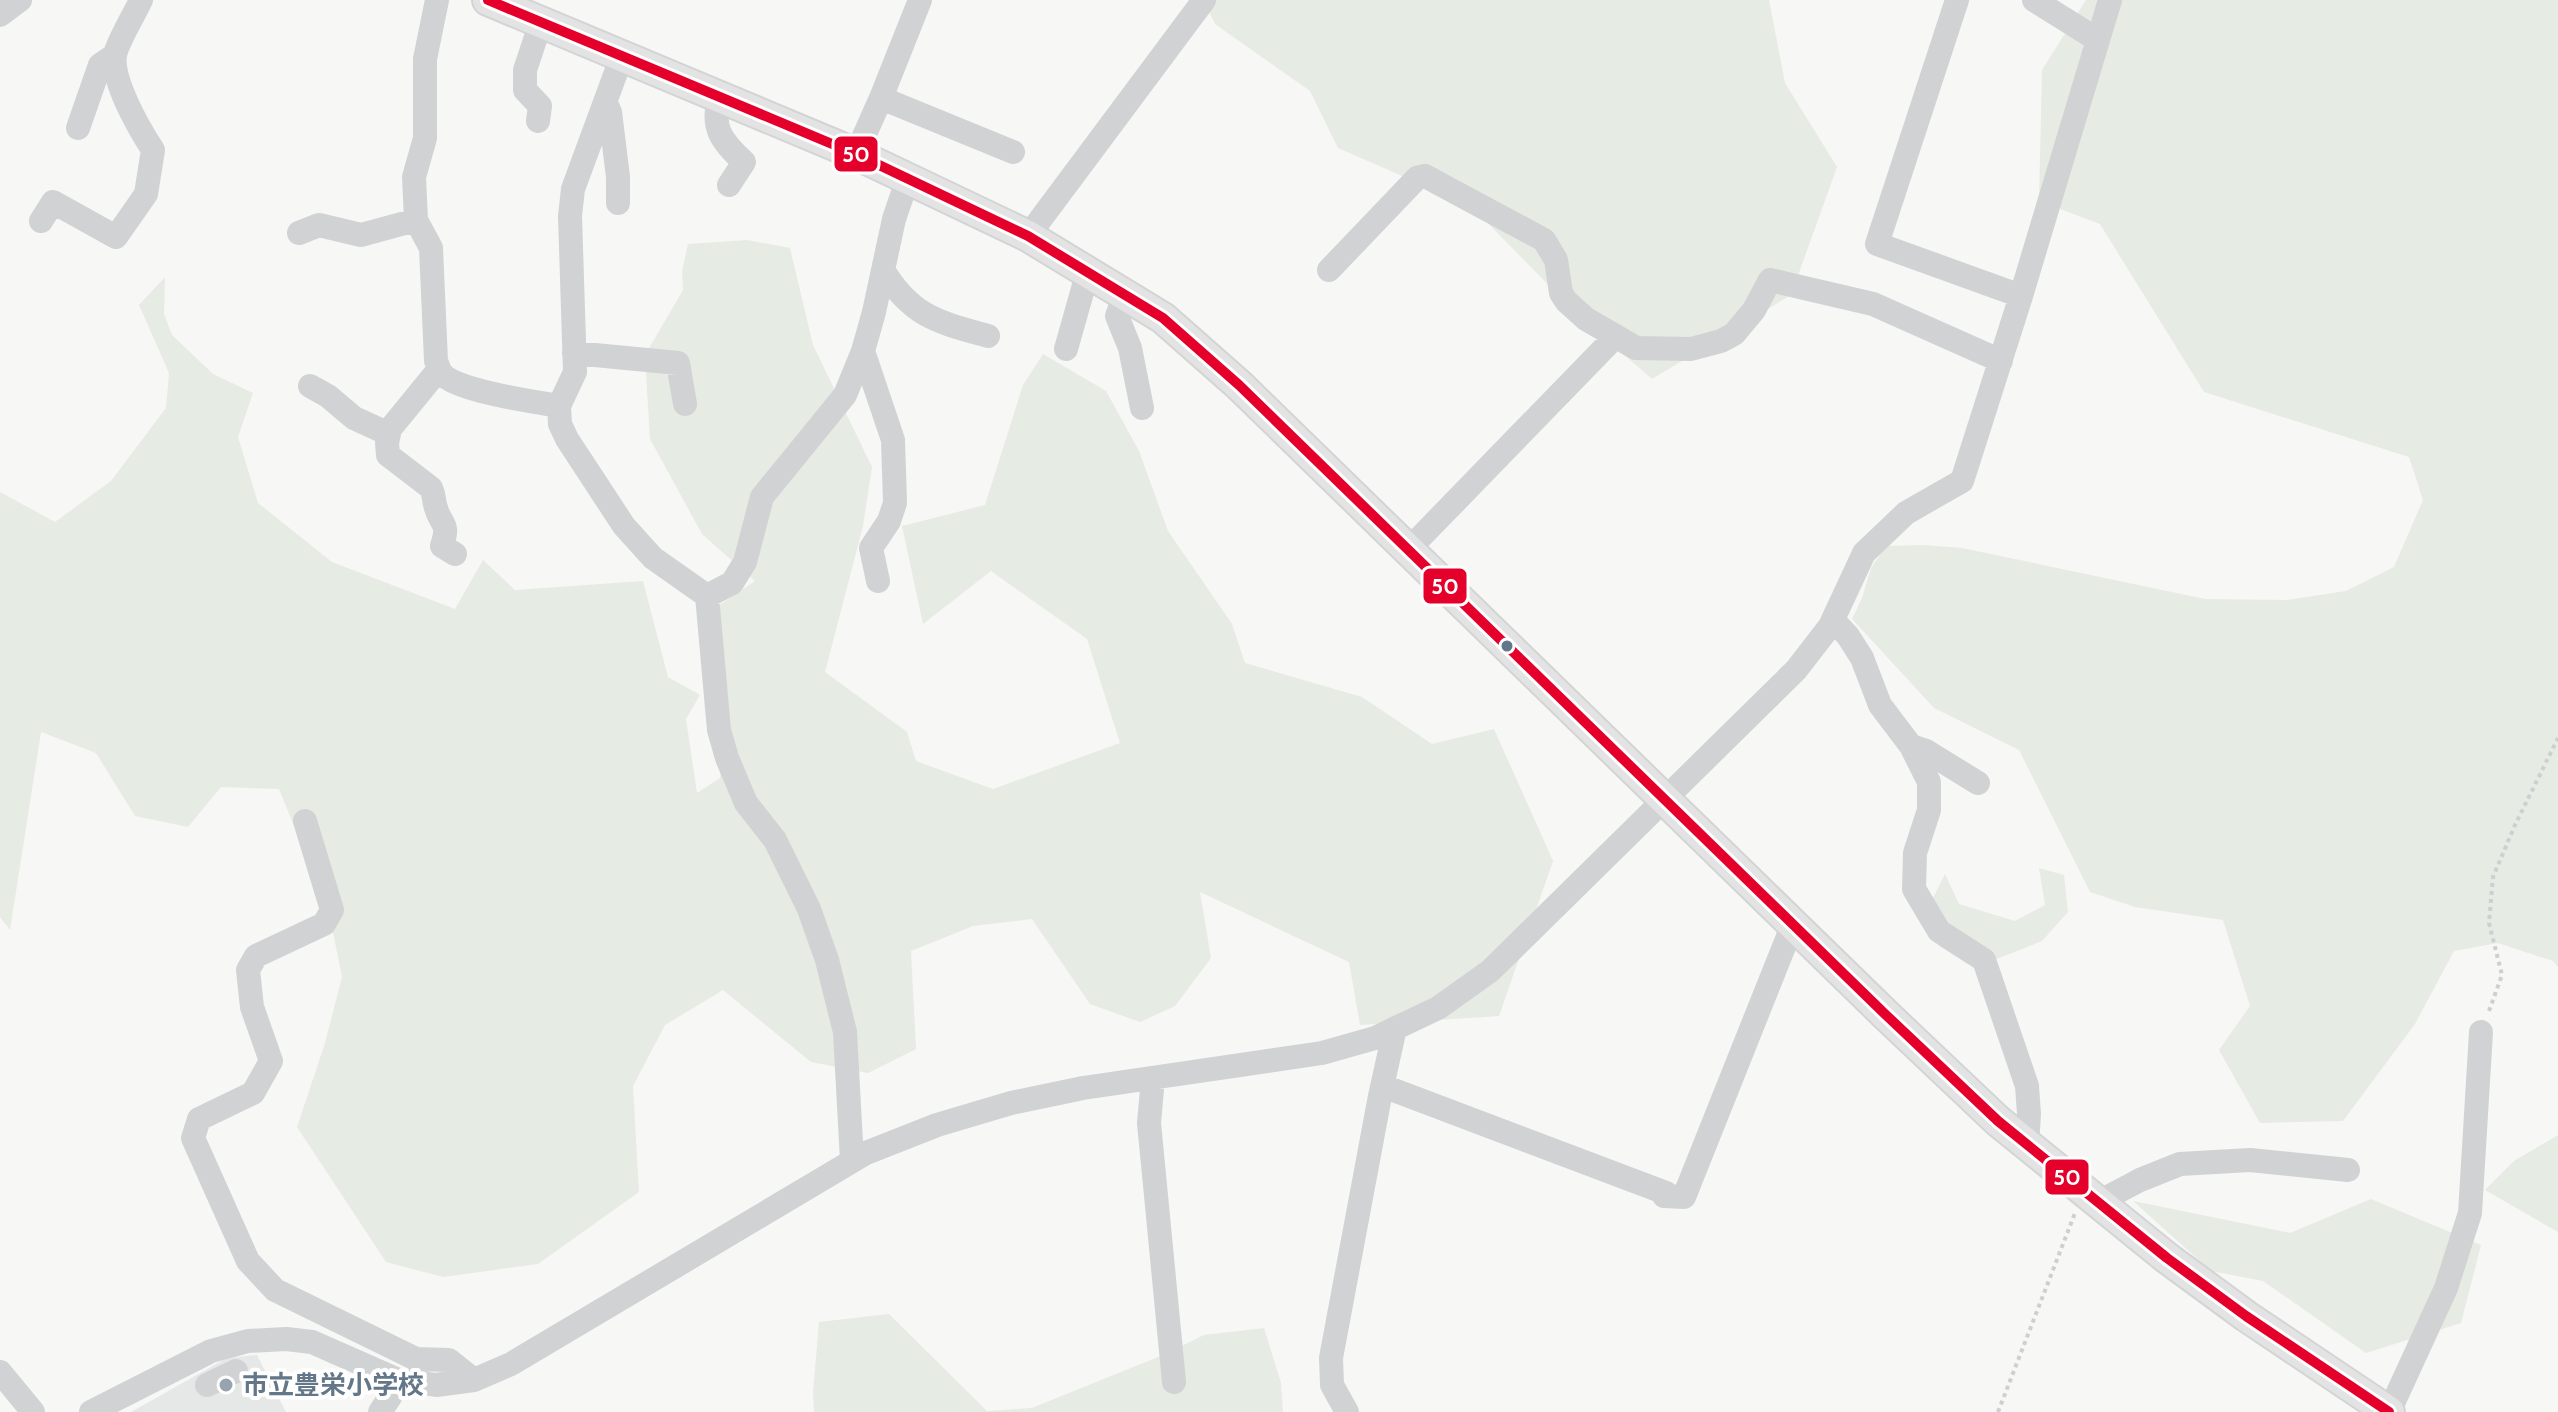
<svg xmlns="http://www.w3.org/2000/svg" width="2558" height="1412" viewBox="0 0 2558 1412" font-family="Cabin,'Noto Sans JP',sans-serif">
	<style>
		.built { fill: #e6e7e7 }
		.green { fill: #e6ebe4 }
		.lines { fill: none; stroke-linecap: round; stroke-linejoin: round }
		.major-casing { stroke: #d3d4d5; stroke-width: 34 }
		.path { stroke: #cdcfd0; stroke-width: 4; stroke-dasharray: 4 4; stroke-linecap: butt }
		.minor { stroke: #d1d2d3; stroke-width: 24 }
		.major { stroke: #e3e3e4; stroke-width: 30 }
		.bus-1-casing { stroke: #fff; stroke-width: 16 }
		.bus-1 { stroke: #e4002b; stroke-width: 10 }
		.bus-dot { fill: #647789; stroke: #fff; stroke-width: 3 }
		.poi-dot { fill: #97a4af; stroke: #fff; stroke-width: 3 }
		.labels { text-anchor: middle; stroke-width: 8; stroke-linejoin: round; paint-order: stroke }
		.poi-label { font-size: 26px; font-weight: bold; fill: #647789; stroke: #fff; text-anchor: start }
		.line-badge { stroke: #fff; stroke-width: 3 }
		.badge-label { font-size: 22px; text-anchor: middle; font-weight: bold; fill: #fff }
	</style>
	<rect width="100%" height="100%" fill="#f7f7f6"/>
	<path class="built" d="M 257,1355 L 286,1412 L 131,1412 L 227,1358 Z"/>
	<path class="green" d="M 1203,0 L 1769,0 L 1785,83 L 1837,167 L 1791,295 L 1652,379 L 1575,312 L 1471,206 L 1338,148 L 1310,91 L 1215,24 Z
		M 2086,0 L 2558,0 L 2558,967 L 2553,961 L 2498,943 L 2454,951 L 2415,1024 L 2343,1121 L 2260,1123 L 2219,1050 L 2250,1006 L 2223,920 L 2135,907 L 2090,892 L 2019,750 L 1934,708 L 1852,619 L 1862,598 L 1871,568 L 1886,546 L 1923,545 L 1962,548 L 2205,599 L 2287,600 L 2346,591 L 2394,567 L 2423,500 L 2409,457 L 2204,392 L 2100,224 L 2039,201 L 2042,70 Z
		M 747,240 L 790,248 L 813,345 L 872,467 L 863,526 L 825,672 L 907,732 L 916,761 L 993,789 L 1120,743 L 1087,639 L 991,571 L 923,624 L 902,526 L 985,505 L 1023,385 L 1043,354 L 1106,391 L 1139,451 L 1168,531 L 1232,624 L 1245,663 L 1362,697 L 1432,744 L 1494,729 L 1553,861 L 1499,1016 L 1360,1025 L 1349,962 L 1200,892 L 1211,958 L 1175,1006 L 1140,1022 L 1090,1004 L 1032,919 L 973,926 L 911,951 L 916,1049 L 868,1073 L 811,1062 L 723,990 L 665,1025 L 633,1086 L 639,1192 L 538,1264 L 443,1277 L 386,1262 L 297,1127 L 325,1043 L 342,977 L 334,937 L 320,890 L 279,789 L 221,787 L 188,827 L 135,816 L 96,753 L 41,732 L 10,930 L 0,917 L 0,492 L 55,522 L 111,481 L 166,408 L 169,373 L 139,305 L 165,277 L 164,314 L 172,335 L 213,374 L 253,393 L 238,437 L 258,503 L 332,562 L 455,609 L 483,560 L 515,590 L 643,581 L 668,677 L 700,695 L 686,719 L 697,793 L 720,778 L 729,720 L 718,606 L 755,581 L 702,534 L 650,439 L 645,355 L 683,290 L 682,272 L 688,244 Z
		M 2039,868 L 2064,875 L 2068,912 L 2042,941 L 1974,968 L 1939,946 L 1932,900 L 1945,874 L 1959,904 L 2015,921 L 2045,905 Z
		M 2558,1135 L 2558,1232 L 2485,1190 L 2514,1161 Z
		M 2371,1199 L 2481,1245 L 2461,1323 L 2366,1353 L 2263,1281 L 2211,1271 L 2133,1201 L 2290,1233 Z
		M 889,1314 L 987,1411 L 1032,1408 L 1163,1355 L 1204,1335 L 1264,1328 L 1281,1383 L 1283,1412 L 814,1412 L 813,1393 L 819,1322 Z"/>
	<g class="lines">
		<defs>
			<path id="major" d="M 488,0 L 856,154 L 1028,236 L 1163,318 L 1239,385 L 1886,1015 L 1998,1121 L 2167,1258 L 2246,1316 L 2389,1412"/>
		</defs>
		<use href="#major" class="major-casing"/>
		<path class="path" d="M 2489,1011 L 2502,975 L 2489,923 L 2493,877 L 2515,825 L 2558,738
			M 1998,1412 L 2075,1213"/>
		<path class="minor" d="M 437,0 L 425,59 L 425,138 L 414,177 L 416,220 L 431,248 L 436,361 C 438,365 439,370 441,373 C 456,391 535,402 559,406
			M 1957,0 L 1877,244 L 2021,296
			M 2034,0 L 2098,40
			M 0,15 L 20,0
			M 622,56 L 573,189 L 570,216 L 575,372 L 559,406 L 560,424 L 567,439 L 624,526 L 653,558 L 707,596 L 719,730 L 727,758 L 746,803 L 775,840 L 809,909 L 827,960 L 845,1032 L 852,1161
			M 720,97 C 710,127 722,142 744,162 L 729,185
			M 881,98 L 1013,152
			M 606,103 L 610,112 L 618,177 L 618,203
			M 538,121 L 540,106 L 525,90 L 525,70 L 541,22
			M 78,128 L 100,65 L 115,55
			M 856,154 L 881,98 L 920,0
			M 41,221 L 53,202 L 116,237 L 146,194 L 153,150 C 140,130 108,76 116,51 C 122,34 133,17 141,0
			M 299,233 L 319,225 L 361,235 L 416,220
			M 1028,236 L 1204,0
			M 883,270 C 912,317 938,322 988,336
			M 1329,270 L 1417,178 L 1425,176 L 1544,240 L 1556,260 L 1561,293 L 1566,301 L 1586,319 L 1636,348 L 1691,349 L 1721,341 L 1734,334 L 1754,310 L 1770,280 L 1873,304 L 2001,361
			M 1125,294 L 1117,316 L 1130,348 L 1142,408
			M 1066,349 L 1088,271
			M 863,351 L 893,440 L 895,503 L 889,521 L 871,548 L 878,581
			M 574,353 L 678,363 L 685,404
			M 439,369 L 390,429 L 387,443 L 388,455 L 431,488 C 435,496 433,500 436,508 C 441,527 450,521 442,546 L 455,554
			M 310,386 L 328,396 L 354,418 L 389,434
			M 1408,550 L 1615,337
			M 707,596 L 732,583 L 745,562 L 762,497 L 845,395 L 863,351 L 874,312 L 894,219 L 908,178
			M 1833,620 L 1848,636 L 1862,658 L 1880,705 L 1911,746 L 1929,782 L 1929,810 L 1915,853 L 1914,889 L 1939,931 L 1984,960 L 2027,1086 L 2029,1114 L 2027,1145
			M 1911,746 L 1926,751 L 1978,783
			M 305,821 L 332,910 L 324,924 L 256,956 L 248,970 L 252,1007 L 271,1061 L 253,1093 L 199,1119 L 193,1138 L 248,1261 L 275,1290 L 416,1359 L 449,1360 L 474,1380
			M 1153,1078 L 1149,1123 L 1174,1382
			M 1383,1086 L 1666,1193 L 1664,1196 L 1684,1197 L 1793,924
			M 2100,1206 L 2108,1197 L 2140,1180 L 2180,1164 L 2250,1160 L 2348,1170
			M 0,1372 L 33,1412
			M 207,1385 L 236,1371
			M 91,1412 L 211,1351 L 248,1341 L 286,1339 L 312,1342 L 396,1379 L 436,1385 L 474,1380 L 511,1364 L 866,1153 L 937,1125 L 1011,1103 L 1083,1088 L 1322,1053 L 1375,1038 L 1438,1008 L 1490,971 L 1796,670 L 1830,626 L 1864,553 L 1906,513 L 1962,481 L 2021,296 L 2110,0
			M 380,1412 L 390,1397 L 396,1379
			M 1347,1412 L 1332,1385 L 1331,1358 L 1380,1096 L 1395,1028
			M 2389,1412 L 2446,1288 L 2470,1213 L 2481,1032"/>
		<use href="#major" class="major"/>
		<defs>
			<path id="bus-1" d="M 488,0 L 856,154 L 1028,236 L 1163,318 L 1239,385 L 1886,1015 L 1998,1121 L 2167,1258 L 2246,1316 L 2389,1412"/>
		</defs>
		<use href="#bus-1" class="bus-1-casing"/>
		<use href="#bus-1" class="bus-1"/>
	</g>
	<circle class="bus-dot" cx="1507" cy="646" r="7"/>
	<circle class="poi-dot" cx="226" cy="1385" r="8"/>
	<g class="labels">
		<g class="poi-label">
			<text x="242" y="1394">市立豊栄小学校</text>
		</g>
	</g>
	<g class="line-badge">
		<rect x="833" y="135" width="46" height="38" rx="8" fill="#e4002b"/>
		<rect x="1422" y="567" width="46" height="38" rx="8" fill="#e4002b"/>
		<rect x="2044" y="1158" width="46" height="38" rx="8" fill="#e4002b"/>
	</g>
	<g class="badge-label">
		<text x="856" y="162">50</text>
		<text x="1445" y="594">50</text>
		<text x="2067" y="1185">50</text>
	</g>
</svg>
